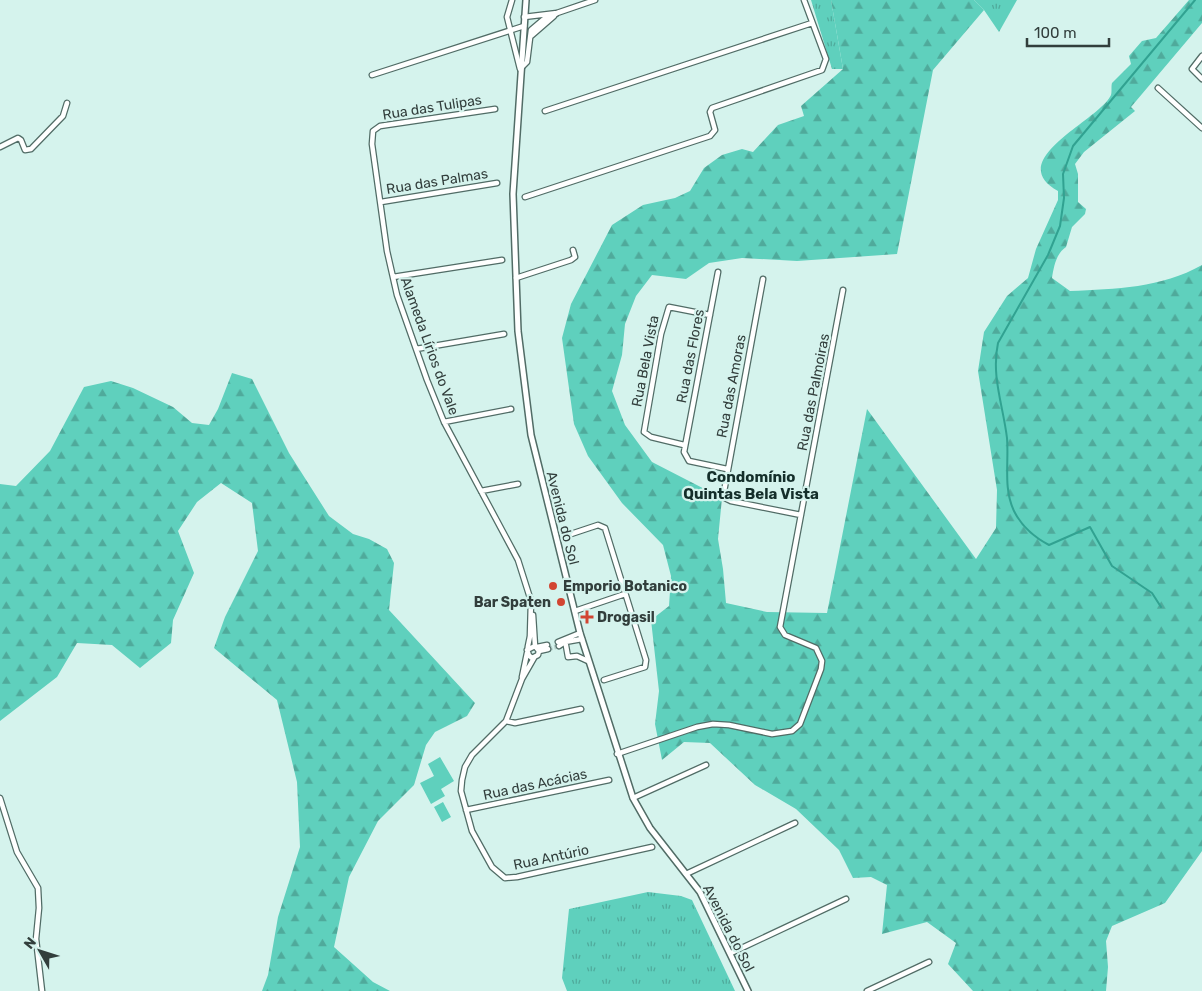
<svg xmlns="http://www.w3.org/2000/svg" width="1202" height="991" viewBox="0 0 1202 991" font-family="Rubik,sans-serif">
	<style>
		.grass { fill: url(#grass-tufts) }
		.forest { fill: url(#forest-firs) }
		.garden { fill: #5fd0bd }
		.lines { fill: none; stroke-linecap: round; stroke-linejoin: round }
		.stream { stroke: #31a291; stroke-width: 2 }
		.minor-tunnel { stroke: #b4cfca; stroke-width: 4.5; stroke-dasharray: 4.5 2; stroke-linecap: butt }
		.minor-casing { stroke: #516c66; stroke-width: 7 }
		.tertiary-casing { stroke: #516c66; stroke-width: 8 }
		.minor { stroke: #fff; stroke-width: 4.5 }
		.tertiary { stroke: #fff; stroke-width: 5 }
		.poi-dot { fill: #d24532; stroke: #d5f3ed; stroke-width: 2 }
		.labels { text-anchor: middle; stroke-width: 4.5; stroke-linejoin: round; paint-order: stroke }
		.street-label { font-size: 14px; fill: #323e3c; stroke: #d5f3ed }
		.poi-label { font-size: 14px; font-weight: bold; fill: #323e3c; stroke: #d5f3ed; text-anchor: start }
		.neighbourhood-label { font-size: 15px; font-weight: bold; fill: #142e2a; stroke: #d5f3ed }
	</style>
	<defs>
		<pattern id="grass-tufts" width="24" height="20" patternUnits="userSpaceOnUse" patternTransform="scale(1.25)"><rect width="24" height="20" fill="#5fd0bd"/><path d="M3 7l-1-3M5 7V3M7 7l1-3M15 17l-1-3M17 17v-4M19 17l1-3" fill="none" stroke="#4faa9b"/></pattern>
		<pattern id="forest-firs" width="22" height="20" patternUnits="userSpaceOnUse" patternTransform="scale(1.25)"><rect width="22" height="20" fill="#5fd0bd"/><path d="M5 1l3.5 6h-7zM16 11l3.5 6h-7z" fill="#4faa9b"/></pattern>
	</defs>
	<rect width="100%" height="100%" fill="#d5f3ed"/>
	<path class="grass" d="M 811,0 L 831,0 L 843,69 L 832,69 Z
		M 974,0 L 1017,0 L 999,32 L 984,10 Z
		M 648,892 L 681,896 L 692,900 L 735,991 L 567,991 L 562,978 L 569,909 Z"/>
	<path class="forest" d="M 831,0 L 974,0 L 984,10 L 933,70 L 897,254 L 797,261 L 742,258 L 709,263 L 686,279 L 652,275 L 636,296 L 625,324 L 622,355 L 612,391 L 625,425 L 652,462 L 722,498 L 718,539 L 723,569 L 726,603 L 767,612 L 827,613 L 867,409 L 976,559 L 996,528 L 997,490 L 978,371 L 984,332 L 1007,296 L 1028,278 L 1036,249 L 1058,200 L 1058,191 C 1002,160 1100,120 1111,95 C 1112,92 1111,86 1112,83 L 1131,64 L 1129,56 L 1142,41 L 1156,38 L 1189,0 L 1202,0 L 1202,23 L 1131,107 L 1135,111 L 1084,152 L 1075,164 L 1078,174 L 1078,202 L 1086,209 L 1085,214 L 1072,227 L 1066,247 C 1056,254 1054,266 1052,278 L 1070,291 C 1116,289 1161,288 1202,265 L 1202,851 L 1165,903 L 1112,926 L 1106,941 L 1108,967 L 1106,991 L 973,991 L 948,964 L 956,943 L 927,922 L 882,934 L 887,885 L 871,877 L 853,878 L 839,850 L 796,809 L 755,785 L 710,743 L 684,742 L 662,760 L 655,724 L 659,691 L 651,620 L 669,606 L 671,576 L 663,545 L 622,503 L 588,456 L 574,424 L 562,338 L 571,304 L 612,225 L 643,205 L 675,198 L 690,191 L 704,168 L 722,155 L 742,149 L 753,152 L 778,125 L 804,116 L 801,106 L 843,69 Z
		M 232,373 L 252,379 L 289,453 L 329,516 L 353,534 L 369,539 L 387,549 L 394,563 L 389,610 L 475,703 L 467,716 L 435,732 L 426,745 L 414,785 L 378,821 L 349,877 L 334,947 L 373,982 L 390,991 L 262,991 L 268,975 L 278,917 L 300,847 L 297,782 L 277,700 L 214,648 L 225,617 L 258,551 L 252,503 L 221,483 L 197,502 L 178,531 L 194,573 L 173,620 L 171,643 L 140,668 L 112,645 L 77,643 L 57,677 L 0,721 L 0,484 L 16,486 L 50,451 L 84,387 L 111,381 L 133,388 L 173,407 L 192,423 L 209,425 L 218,409 Z"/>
	<path class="garden" d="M 440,757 L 454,781 L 441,789 L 445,796 L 431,804 L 420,783 L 434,776 L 428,764 Z
		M 443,802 L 451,817 L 442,822 L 434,807 Z"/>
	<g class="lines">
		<path class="stream" d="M 1161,607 L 1152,593 L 1112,566 L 1090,527 L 1049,545 C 1034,537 1022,527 1014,511 C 1003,488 1009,462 1007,438 C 1003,405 991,376 998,343 L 1048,255 L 1060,226 L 1064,198 L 1063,174 L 1073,146 L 1195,0"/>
		<path class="minor-tunnel" d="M 548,649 L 559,646"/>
		<defs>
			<path id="minor" d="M 512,0 L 507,17 L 520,69 L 527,62 L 531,30 L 544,19 L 556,14
				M 524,17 L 557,13 L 595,0
				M 531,36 L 554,16
				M 1202,56 L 1192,69 L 1202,79
				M 372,75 L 524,26
				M 1158,88 L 1202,128
				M 495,109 L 380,126 L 373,131 L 372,144 L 387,251 L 397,295 L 427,380 L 444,422 L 518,560 L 531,601 L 530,636 C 529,644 524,653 532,658 L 538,655 L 539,651 L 535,646 L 527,650
				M 545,111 L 812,23
				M 0,147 L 18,138 L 21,140 L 25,150 L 31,149 L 63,116 L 67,103
				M 525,197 L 710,136 L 715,130 L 710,112 L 712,108 L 822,70 L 826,59 L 804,0
				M 381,202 L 497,183
				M 718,272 L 684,452 L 689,461 L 727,469
				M 393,277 L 502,260
				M 516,278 L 571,260 L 575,257 L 573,250
				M 763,279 L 723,497 L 731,501 L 801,515
				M 416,349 L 504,334
				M 444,422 L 511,409
				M 684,445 L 651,437 L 644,432 L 661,334 L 669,307 L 710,315
				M 481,491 L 518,484
				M 568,535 L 598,525 L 605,528 L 646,660 L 645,667 L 604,680
				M 575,611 L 625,594
				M 533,615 L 535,646
				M 565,640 L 568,657 L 577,656 L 588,661
				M 558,642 L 580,633
				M 559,646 L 565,642 L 582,639
				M 537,647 L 547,645
				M 539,651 L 548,649
				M 534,658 L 522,679 L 506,721 L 472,755 L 465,767 L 462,780 L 461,791 L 472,831 L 492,867 L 505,878 L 517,877 L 652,847
				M 522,677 L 527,653
				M 506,721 L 515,723 L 581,709
				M 617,754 L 697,727 L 713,724 L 729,725 L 772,734 L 792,731 L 800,724 L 821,669 L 822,661 L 816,648 L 785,635 L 780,627 L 843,290
				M 0,798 L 17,852 L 38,888 L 39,908 L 36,939 L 42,991
				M 633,798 L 706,765
				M 466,810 L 609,780
				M 686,874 L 795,823
				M 731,953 L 846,899
				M 867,991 L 929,962"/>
			<path id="tertiary" d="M 526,0 L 513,194 L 518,331 L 531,435 L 580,633 L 633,798 L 650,828 L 700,892 L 748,991"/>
		</defs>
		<use href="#minor" class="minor-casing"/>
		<use href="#tertiary" class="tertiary-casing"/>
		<use href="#minor" class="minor"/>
		<use href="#tertiary" class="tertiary"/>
	</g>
	<g class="poi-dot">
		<circle cx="553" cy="586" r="5"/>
		<circle cx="561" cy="602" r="5"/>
		<path d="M584.5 609.5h5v5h5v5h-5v5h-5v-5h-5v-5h5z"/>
	</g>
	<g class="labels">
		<g class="street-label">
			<text transform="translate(432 107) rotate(-9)" y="5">Rua das Tulipas</text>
			<text transform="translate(437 181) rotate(-9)" y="5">Rua das Palmas</text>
			<text transform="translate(430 346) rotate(70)" y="5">Alameda Lírios do Vale</text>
			<text transform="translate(690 356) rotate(-79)" y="5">Rua das Flores</text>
			<text transform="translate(645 361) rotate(-79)" y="5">Rua Bela Vista</text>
			<text transform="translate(731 386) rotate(-79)" y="5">Rua das Amoras</text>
			<text transform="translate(813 392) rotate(-79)" y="5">Rua das Palmoiras</text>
			<text transform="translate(563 518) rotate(76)" y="5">Avenida do Sol</text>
			<text transform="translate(535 784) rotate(-12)" y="5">Rua das Acácias</text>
			<text transform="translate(551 857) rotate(-12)" y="5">Rua Antúrio</text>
			<text transform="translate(729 928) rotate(63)" y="5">Avenida do Sol</text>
		</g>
		<g class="poi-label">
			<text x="563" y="591">Emporio Botanico</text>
			<text x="551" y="607" text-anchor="end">Bar Spaten</text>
			<text x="597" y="622">Drogasil</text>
		</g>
		<g class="neighbourhood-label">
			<text x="751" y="482">Condomínio<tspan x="751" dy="17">Quintas Bela Vista</tspan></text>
		</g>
	</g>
	<g transform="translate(40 951) rotate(309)" stroke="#d5f3ed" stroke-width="4" paint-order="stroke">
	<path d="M0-4L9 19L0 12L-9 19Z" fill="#323e3c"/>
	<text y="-8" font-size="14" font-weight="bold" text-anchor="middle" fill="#323e3c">N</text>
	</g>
	<path d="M1027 38v8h82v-8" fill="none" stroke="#323e3c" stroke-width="2.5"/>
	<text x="1034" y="38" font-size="15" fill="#323e3c" stroke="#d5f3ed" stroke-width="4" paint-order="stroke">100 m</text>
</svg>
